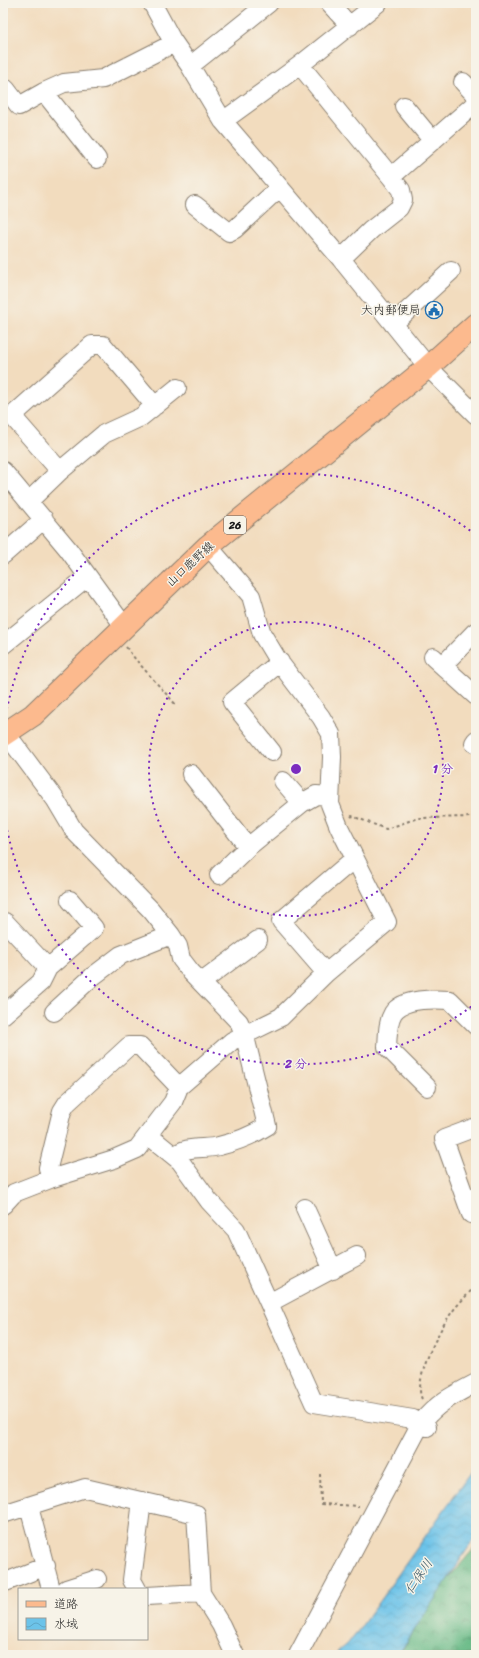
<svg xmlns="http://www.w3.org/2000/svg" width="479" height="1658" viewBox="0 0 479 1658" font-family="Sriracha,'Klee One',sans-serif">
	<style>
		.forest { fill: url(#forest-crowns); stroke: #446c52 }
		.water { fill: url(#water-waves); stroke: #447082 }
		.lines { fill: none; stroke-linecap: round; stroke-linejoin: round }
		.minor-casing { stroke: #877c6d; stroke-width: 20 }
		.major-casing { stroke: #877c6d; stroke-width: 24 }
		.path { stroke: #877c6d; stroke-width: 2; stroke-dasharray: 3 3; stroke-linecap: butt }
		.minor { stroke: #fff; stroke-width: 18 }
		.major { stroke: #fcba8e; stroke-width: 22 }
		.ring { fill: none; stroke: #7b2cbf; stroke-width: 2; stroke-dasharray: 2 4 }
		.labels { text-anchor: middle; stroke-width: 3; stroke-linejoin: round; paint-order: stroke }
		.shield { fill: #f7f3e8; stroke: #5e5c59; stroke-width: 1 }
		.shield-label { font-size: 11px; font-weight: bold; fill: #1c1c1c }
		.poi-label { font-size: 12px; fill: #1c1c1c; stroke: #f7f3e8; text-anchor: end }
		.street-label { font-size: 12px; fill: #1c1c1c; stroke: #f7f3e8 }
		.water-label { font-size: 13px; font-style: italic; fill: #385664; stroke: #f7f3e8 }
		.centre { fill: #7b2cbf; stroke: #f7f3e8; stroke-width: 2 }
		.ring-label { font-size: 12px; text-anchor: middle; font-weight: bold; fill: #7b2cbf; stroke: #f7f3e8; stroke-width: 3; stroke-linejoin: round; paint-order: stroke }
	</style>
	<defs>
		<pattern id="forest-crowns" width="20" height="18" patternUnits="userSpaceOnUse"><rect width="20" height="18" fill="#6cbc89"/><path d="M2 6a3 3 0 1 1 6 0M12 15a3 3 0 1 1 6 0" fill="none" stroke="#58986f"/></pattern>
		<pattern id="water-waves" width="16" height="10" patternUnits="userSpaceOnUse"><rect width="16" height="10" fill="#6cc3e9"/><path d="M0 5q4-4 8 0t8 0" fill="none" stroke="#5da7c7"/></pattern>
	</defs>
	<rect width="100%" height="100%" fill="#f7f3e8"/>
	<filter id="ink" filterUnits="userSpaceOnUse"><feTurbulence type="fractalNoise" baseFrequency=".025" numOctaves="2"/><feDisplacementMap in="SourceGraphic" scale="8" xChannelSelector="R" yChannelSelector="G"/><feConvolveMatrix kernelMatrix="1 2 1 2 8 2 1 2 1" color-interpolation-filters="sRGB"/></filter>
	<filter id="wash" filterUnits="userSpaceOnUse"><feTurbulence type="fractalNoise" baseFrequency=".012" numOctaves="4" result="noise"/><feDisplacementMap in="SourceGraphic" scale="16" xChannelSelector="R" yChannelSelector="G"/><feGaussianBlur stdDeviation="0.9" result="paint"/><feColorMatrix in="noise" values="0 0 0 0 0 0 0 0 0 0 0 0 0 0 0 0 0 1.4 0 .05"/><feComposite in="paint" operator="in"/></filter>
	<g filter="url(#wash)">
		<rect width="100%" height="100%" fill="#f2dcbe"/>
		<path class="forest" d="M 476,1546 L 476,1655 L 399,1655 L 442,1586 Z"/>
		<path class="water" d="M 476,1465 L 476,1536 L 398,1655 L 334,1655 L 353,1638 Z"/>
	</g>
	<g filter="url(#ink)">
		<g class="lines">
			<defs>
				<path id="minor" d="M 152,3 L 172,40 L 190,66 L 223,121 L 341,259 L 428,367 L 476,415
					M 329,3 L 350,26
					M 300,65 L 391,177 L 401,190 L 403,200 L 399,208 L 371,230 L 341,259
					M 190,66 L 269,3
					M 463,82 L 476,96
					M 6,89 L 19,106 L 44,92
					M 404,106 L 433,141
					M 223,121 L 300,65 L 378,3
					M 97,159 L 44,92 L 64,83 L 103,79 L 174,43
					M 391,177 L 476,103
					M 195,205 L 229,232 L 235,229 L 279,188
					M 393,324 L 451,271
					M 3,471 L 68,549 L 124,626
					M 60,471 L 12,416 L 92,345 L 103,345 L 155,406
					M 29,501 L 60,471 L 104,434 L 141,417 L 177,388
					M 3,555 L 44,519
					M 3,645 L 87,577
					M 433,657 L 476,696
					M 443,665 L 475,632
					M 3,737 L 14,744 L 55,799 L 74,831 L 151,910 L 171,935 L 178,946 L 181,959 L 191,972 L 239,1022 L 244,1033 L 267,1126 C 253,1135 235,1142 219,1146 C 205,1150 185,1145 175,1156
					M 474,743 L 476,740
					M 272,752 L 232,702 L 280,662
					M 191,774 L 248,847
					M 283,781 L 302,803
					M 219,875 L 248,847 L 302,803 L 316,795 L 330,796
					M 3,924 L 5,922 L 48,968 L 41,982 L 3,1015
					M 48,968 L 94,928 L 70,900
					M 326,973 L 281,921 L 348,864 L 356,861
					M 202,982 L 258,940
					M 54,1012 L 92,977 L 121,955 L 171,935
					M 427,1087 L 387,1047 C 388,1036 387,1023 393,1013 C 403,998 434,999 450,1000 L 476,1026
					M 148,1135 L 180,1161 L 209,1201 L 236,1230 L 314,1403 L 413,1419 L 427,1427
					M 50,1179 L 48,1168 L 62,1111 L 67,1103 L 129,1046 L 140,1046 L 179,1087
					M 3,1205 L 14,1193 L 50,1179 L 114,1159 L 137,1149 L 173,1102 L 179,1087 L 232,1041 L 281,1017 L 326,973 L 387,922 L 339,827 L 330,804 L 332,757 L 331,734 L 321,717 L 277,659 L 262,634 L 251,596 L 208,546
					M 305,1208 L 333,1270
					M 471,1214 L 444,1139 L 476,1127
					M 269,1303 L 357,1256
					M 29,1507 L 51,1589
					M 3,1514 L 85,1488 L 196,1514 L 201,1593 L 221,1625 L 235,1655
					M 3,1583 L 46,1566
					M 66,1589 L 97,1579
					M 137,1589 L 132,1580 L 142,1501
					M 147,1596 L 201,1593
					M 298,1655 L 421,1423 C 437,1403 453,1395 476,1383"/>
				<path id="major" d="M 3,735 L 33,715 L 208,546 L 428,367 L 476,324"/>
			</defs>
			<use href="#minor" class="minor-casing"/>
			<use href="#major" class="major-casing"/>
			<path class="path" d="M 126,647 L 136,660 L 177,706
				M 351,817 L 352,816 L 386,829 L 418,818 L 476,817
				M 422,1399 C 413,1382 437,1334 448,1318 C 455,1306 467,1296 476,1285
				M 320,1474 L 321,1504 L 359,1506"/>
			<use href="#minor" class="minor"/>
			<use href="#major" class="major"/>
		</g>
	</g>
	<g class="ring">
		<circle cx="296" cy="769" r="147"/>
		<path d="M476 1003A295 295 0 0 1 3 805M3 733A295 295 0 0 1 476 535"/>
	</g>
	<defs>
		<symbol id="civic-ring" viewBox="-11 -11 22 22"><circle r="9.5" fill="#f7f3e8" stroke="#1f6fb2" stroke-width="1.5"/><path d="M-.6-6.5H3V-4.5H.6V-3L4-1V1h2V6H-6V1h2V-1L-.6-3ZM-1.2 2.5V6h2.4V2.5Z" fill="#1f6fb2"/></symbol>
	</defs>
	<g fill-rule="evenodd">
		<use href="#civic-ring" x="424" y="300" width="20" height="20"/>
	</g>
	<g class="labels">
		<rect class="shield" x="224" y="516" width="22" height="18" rx="3"/>
		<g class="shield-label">
			<text x="235" y="529">26</text>
		</g>
		<g class="poi-label">
			<text x="421" y="314">大内郵便局</text>
		</g>
		<g class="street-label">
			<text transform="translate(190 564) rotate(-43)" y="4">山口鹿野線</text>
		</g>
		<g class="water-label">
			<text transform="translate(418 1576) rotate(-56)" y="5">仁保川</text>
		</g>
	</g>
	<circle cx="296" cy="769" r="6" class="centre"/>
	<g class="ring-label">
		<text x="443" y="773">1 分</text>
		<text x="296" y="1068">2 分</text>
	</g>
	<rect width="479" height="1658" fill="none" stroke="#f7f3e8" stroke-width="16"/>
	<rect x="18" y="1588" width="130" height="52" fill="#f7f3e8" stroke="#9f9d96"/>
	<rect x="26" y="1601" width="20" height="6" fill="#fcba8e" stroke="#9f9d96"/>
	<text x="54" y="1608" font-size="12" fill="#1c1c1c">道路</text>
	<rect x="26" y="1618" width="20" height="12" fill="url(#water-waves)" stroke="#9f9d96"/>
	<text x="54" y="1628" font-size="12" fill="#1c1c1c">水域</text>
</svg>
